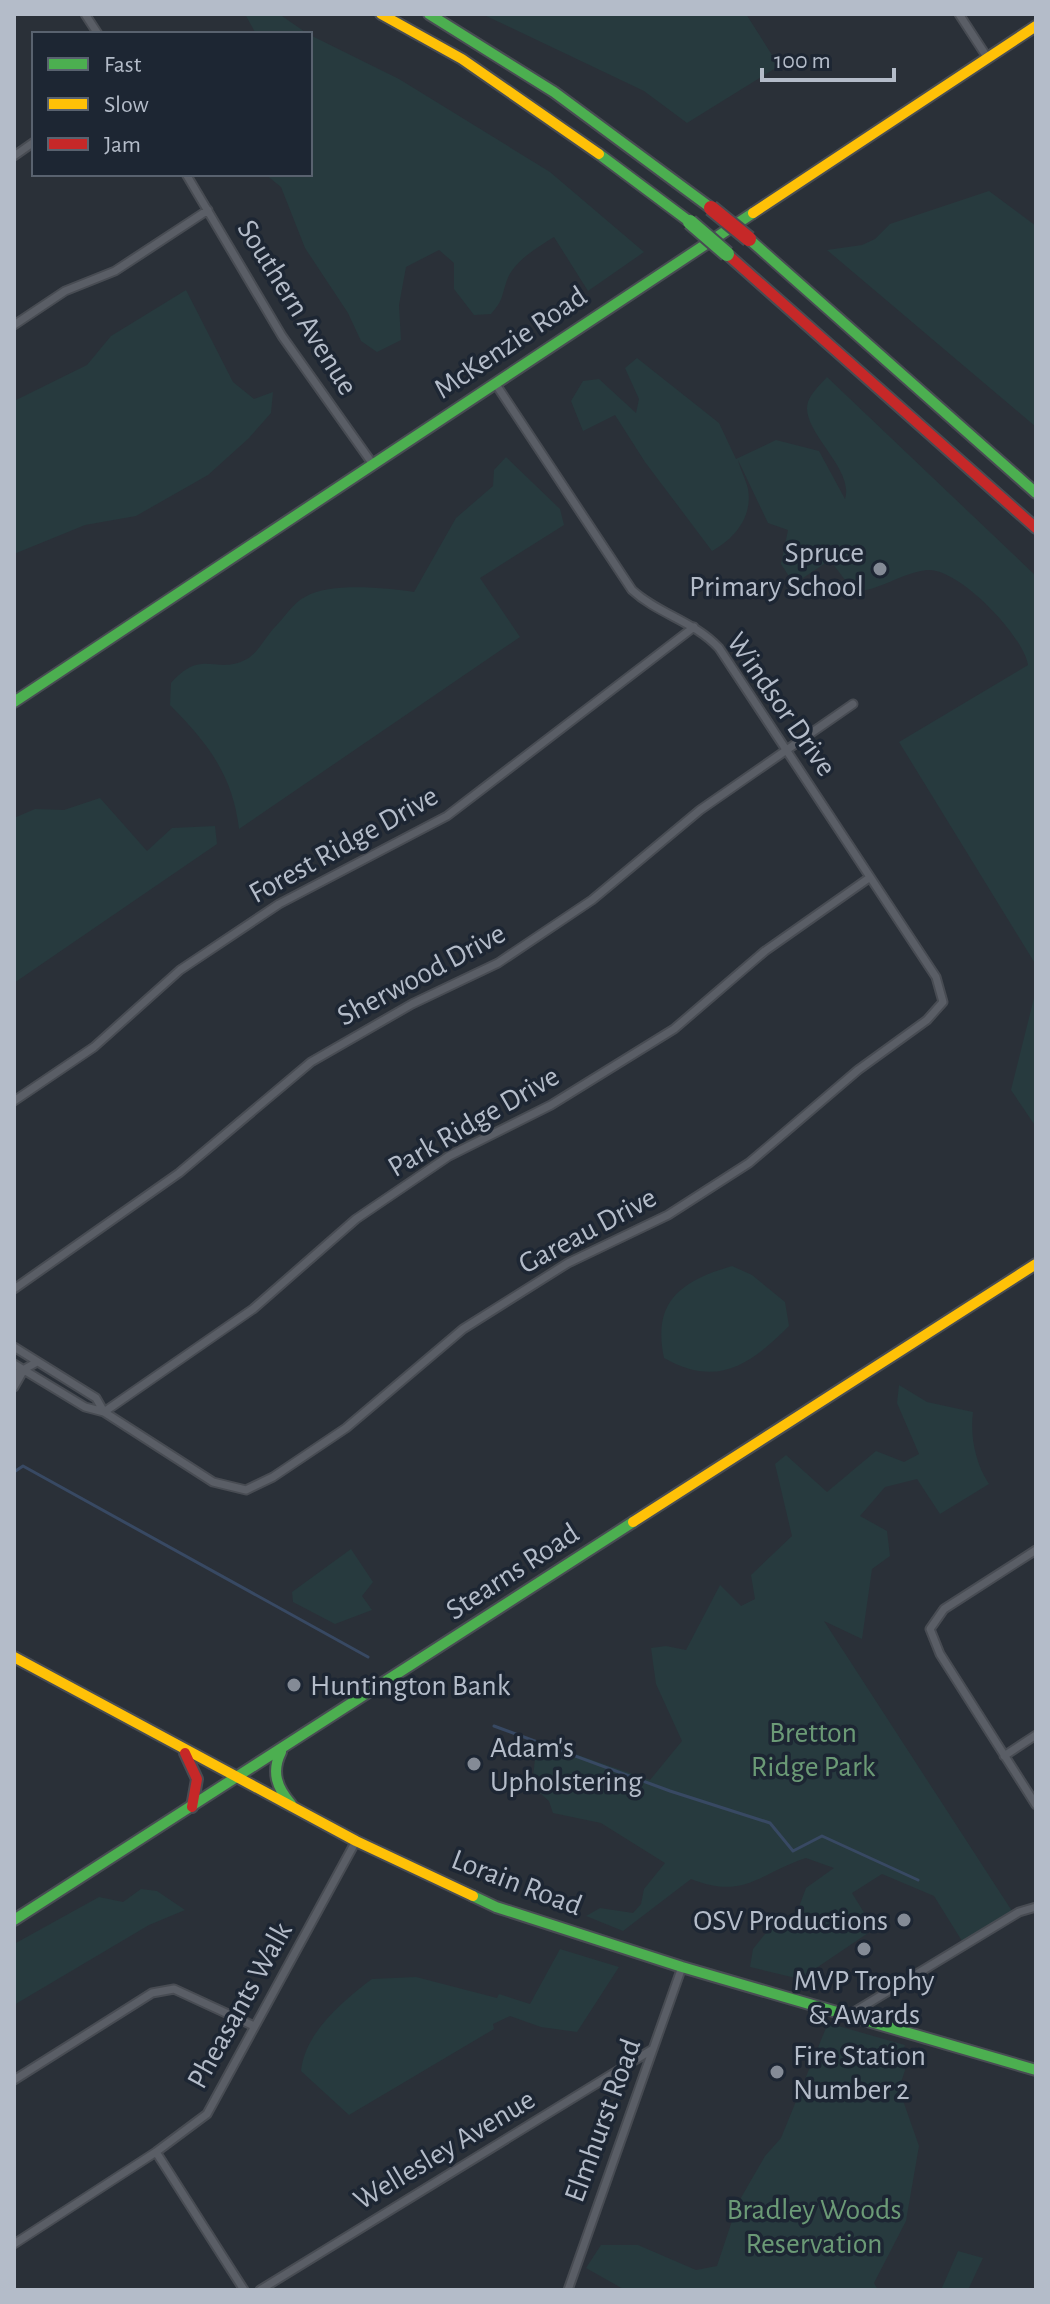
<svg xmlns="http://www.w3.org/2000/svg" width="1050" height="2304" viewBox="0 0 1050 2304" font-family="'Alegreya Sans',sans-serif">
	<style>
		.green { fill: #273a3e }
		.lines { fill: none; stroke-linecap: round; stroke-linejoin: round }
		.stream { stroke: #384963; stroke-width: 3 }
		.street-casing { stroke: #484c53; stroke-width: 11 }
		.fast-casing { stroke: #484c53; stroke-width: 14 }
		.slow-casing { stroke: #484c53; stroke-width: 14 }
		.jam-casing { stroke: #484c53; stroke-width: 14 }
		.street { stroke: #5a5e66; stroke-width: 7 }
		.fast { stroke: #4caf50; stroke-width: 10 }
		.slow { stroke: #ffc107; stroke-width: 10 }
		.jam { stroke: #c62828; stroke-width: 10 }
		.fast-bridge-casing { stroke: #474c53; stroke-width: 18; stroke-linecap: butt }
		.jam-bridge-casing { stroke: #474c53; stroke-width: 18; stroke-linecap: butt }
		.fast-bridge { stroke: #4caf50; stroke-width: 14 }
		.jam-bridge { stroke: #c62828; stroke-width: 14 }
		.poi-dot { fill: #848b96; stroke: #1d2633; stroke-width: 3 }
		.labels { text-anchor: middle; stroke-width: 7; stroke-linejoin: round; paint-order: stroke }
		.street-label { font-size: 30px; fill: #b4bcc9; stroke: #1d2633 }
		.poi-label { font-size: 30px; fill: #b4bcc9; stroke: #1d2633; text-anchor: start }
		.park-label { font-size: 30px; fill: #6b9a76; stroke: #1d2633 }
	</style>
	<rect width="100%" height="100%" fill="#2a3038"/>
	<path class="green" d="M 245,14 L 279,14 L 308,34 L 256,34 Z
		M 482,14 L 746,14 L 779,66 L 687,123 L 644,91 Z
		M 310,35 L 399,79 L 550,172 L 644,252 L 588,291 L 554,237 C 538,247 514,261 507,280 C 501,297 504,299 491,314 L 474,315 L 454,289 L 454,263 L 439,250 L 406,267 L 399,305 L 401,340 L 377,352 L 361,341 L 348,313 L 305,248 L 281,187 L 265,174 L 310,174 Z
		M 989,191 L 1036,226 L 1036,427 L 827,250 L 862,245 L 875,239 L 890,224 Z
		M 186,290 L 233,382 L 254,399 L 273,392 L 271,413 L 249,438 L 208,475 L 136,516 L 85,525 L 14,554 L 14,401 L 87,365 L 111,336 Z
		M 637,358 L 719,423 L 736,459 L 776,440 L 819,451 L 845,499 C 855,468 799,430 808,402 C 811,393 821,384 827,377 L 1036,576 L 1036,965 L 899,742 L 1028,665 C 1023,635 958,567 927,570 C 901,573 881,590 854,592 L 830,560 L 794,584 L 781,564 L 788,530 L 768,523 L 738,460 C 740,469 746,480 748,489 C 753,517 734,539 712,551 L 645,462 L 615,415 L 583,431 L 571,401 L 583,381 L 599,379 L 636,413 L 639,399 L 625,368 Z
		M 506,457 L 560,509 L 564,525 L 480,578 L 520,637 L 239,829 C 233,776 208,743 170,705 L 171,683 C 203,647 215,676 247,659 C 258,653 266,636 275,627 C 284,618 294,602 305,597 C 331,582 385,588 414,592 L 456,518 L 493,486 L 494,470 Z
		M 100,798 L 147,851 L 172,828 L 215,826 L 217,844 L 14,983 L 14,818 L 35,809 L 64,810 Z
		M 1036,990 L 1036,1123 L 1034,1124 L 1011,1090 Z
		M 732,1266 L 752,1275 L 785,1302 L 789,1326 C 750,1365 717,1388 664,1358 C 652,1301 681,1281 732,1266 Z
		M 899,1385 L 927,1402 L 973,1412 C 970,1436 975,1463 989,1484 L 940,1514 L 917,1479 L 885,1487 L 860,1516 L 887,1531 L 890,1556 L 872,1569 L 862,1639 L 824,1621 L 1012,1911 L 962,1941 L 934,1896 L 882,1874 L 852,1893 L 874,1929 L 800,1979 L 750,1967 L 753,1949 L 765,1934 L 796,1915 L 806,1888 L 834,1868 L 806,1858 C 758,1874 744,1900 691,1879 L 623,1931 L 586,1916 L 600,1908 L 633,1913 L 641,1904 L 644,1889 L 665,1863 L 601,1823 L 553,1813 L 549,1801 L 532,1786 L 537,1741 L 650,1780 L 682,1741 L 656,1684 L 651,1648 L 666,1646 L 686,1650 L 720,1585 L 741,1606 L 755,1599 L 751,1575 L 792,1536 L 775,1464 L 786,1455 L 827,1492 L 876,1451 L 904,1462 L 919,1454 L 897,1403 Z
		M 351,1549 L 373,1582 L 362,1596 L 372,1610 L 335,1624 L 293,1602 L 292,1592 Z
		M 141,1889 L 157,1891 L 185,1910 L 149,1925 L 14,2005 L 14,1944 L 99,1897 L 123,1902 Z
		M 560,1949 L 619,1967 L 577,2032 L 541,2027 L 510,2016 L 493,2024 L 494,2029 L 349,2115 L 301,2071 C 305,2032 343,2001 372,1979 L 416,1977 L 497,1998 L 499,1994 L 530,2004 Z
		M 828,2023 L 905,2045 L 903,2052 L 910,2054 L 899,2089 L 919,2146 L 906,2221 L 874,2283 L 878,2290 L 625,2290 L 586,2268 L 601,2245 L 638,2245 L 696,2270 L 717,2266 L 738,2203 L 765,2156 L 781,2138 Z
		M 958,2251 L 983,2258 L 968,2290 L 941,2290 Z"/>
	<g class="lines">
		<path class="stream" d="M 14,1472 L 23,1466 L 368,1657
			M 494,1726 L 670,1791 L 770,1823 L 793,1851 L 822,1836 L 918,1880"/>
		<defs>
			<path id="street" d="M 85,14 L 98,34
				M 959,14 L 987,57
				M 14,156 L 34,142
				M 186,174 L 282,336 L 372,463
				M 14,325 L 65,291 L 115,271 L 208,210
				M 14,1101 L 94,1047 L 180,970 L 279,904 L 447,816 L 694,627
				M 14,1289 L 179,1173 L 311,1062 L 412,1004 L 498,963 L 592,900 L 700,810 L 853,704
				M 14,1347 L 96,1398 L 104,1412
				M 14,1364 L 85,1407 L 104,1412 L 213,1482 L 246,1490 L 273,1477 L 346,1428 L 463,1329 L 568,1263 L 668,1215 L 749,1163 L 858,1070 L 927,1020 L 943,1002 L 936,977 L 719,648 C 694,621 658,614 632,590 L 495,383
				M 14,1375 L 37,1362
				M 14,1387 L 22,1373
				M 104,1412 L 253,1309 L 356,1219 L 449,1156 L 551,1105 L 674,1029 L 765,951 L 869,878
				M 1036,1550 L 944,1609 L 930,1629 L 940,1654 L 1036,1805
				M 1004,1756 L 1036,1735
				M 849,2015 L 1019,1912 L 1036,1907
				M 14,2080 L 152,1993 L 174,1989 L 254,2026
				M 156,2152 L 244,2290
				M 14,2244 L 156,2152 L 207,2114 L 356,1841
				M 260,2290 L 653,2049
				M 568,2290 L 682,1967"/>
			<path id="fast" d="M 429,14 L 554,92 L 711,208
				M 599,154 L 690,222
				M 749,239 L 1036,493
				M 14,702 L 753,213
				M 281,1752 C 271,1772 277,1788 291,1804
				M 473,1896 L 496,1907 L 682,1967 L 1036,2070
				M 14,1920 L 633,1522"/>
			<path id="slow" d="M 381,14 L 462,59 L 599,154
				M 753,213 L 1036,26
				M 633,1522 L 1036,1264
				M 14,1657 L 356,1841 L 473,1896"/>
			<path id="jam" d="M 727,254 L 1036,528
				M 185,1753 L 197,1779 L 192,1807"/>
		</defs>
		<use href="#street" class="street-casing"/>
		<use href="#fast" class="fast-casing"/>
		<use href="#slow" class="slow-casing"/>
		<use href="#jam" class="jam-casing"/>
		<use href="#street" class="street"/>
		<use href="#fast" class="fast"/>
		<use href="#slow" class="slow"/>
		<use href="#jam" class="jam"/>
		<defs>
			<path id="fast-bridge" d="M 690,222 L 727,254"/>
			<path id="jam-bridge" d="M 711,208 L 749,239"/>
		</defs>
		<use href="#fast-bridge" class="fast-bridge-casing"/>
		<use href="#jam-bridge" class="jam-bridge-casing"/>
		<use href="#fast-bridge" class="fast-bridge"/>
		<use href="#jam-bridge" class="jam-bridge"/>
	</g>
	<g class="poi-dot">
		<circle cx="880" cy="569" r="8"/>
		<circle cx="294" cy="1685" r="8"/>
		<circle cx="474" cy="1764" r="8"/>
		<circle cx="904" cy="1920" r="8"/>
		<circle cx="864" cy="1949" r="8"/>
		<circle cx="777" cy="2072" r="8"/>
	</g>
	<g class="labels">
		<g class="street-label">
			<text transform="translate(298 307) rotate(58)" y="10">Southern Avenue</text>
			<text transform="translate(510 342) rotate(-34)" y="10">McKenzie Road</text>
			<text transform="translate(782 704) rotate(55)" y="10">Windsor Drive</text>
			<text transform="translate(343 844) rotate(-29)" y="10">Forest Ridge Drive</text>
			<text transform="translate(421 974) rotate(-28)" y="10">Sherwood Drive</text>
			<text transform="translate(473 1121) rotate(-30)" y="10">Park Ridge Drive</text>
			<text transform="translate(587 1230) rotate(-28)" y="10">Gareau Drive</text>
			<text transform="translate(512 1571) rotate(-33)" y="10">Stearns Road</text>
			<text transform="translate(517 1882) rotate(21)" y="10">Lorain Road</text>
			<text transform="translate(239 2005) rotate(-61)" y="10">Pheasants Walk</text>
			<text transform="translate(602 2120) rotate(-70)" y="10">Elmhurst Road</text>
			<text transform="translate(444 2149) rotate(-31)" y="10">Wellesley Avenue</text>
		</g>
		<g class="poi-label">
			<text x="864" y="562" text-anchor="end">Spruce<tspan x="864" dy="34">Primary School</tspan></text>
			<text x="310" y="1695">Huntington Bank</text>
			<text x="490" y="1757">Adam's<tspan x="490" dy="34">Upholstering</tspan></text>
			<text x="888" y="1930" text-anchor="end">OSV Productions</text>
			<text x="864" y="1990" text-anchor="middle">MVP Trophy<tspan x="864" dy="34">&amp; Awards</tspan></text>
			<text x="793" y="2065">Fire Station<tspan x="793" dy="34">Number 2</tspan></text>
		</g>
		<g class="park-label">
			<text x="813" y="1742">Bretton<tspan x="813" dy="34">Ridge Park</tspan></text>
			<text x="814" y="2219">Bradley Woods<tspan x="814" dy="34">Reservation</tspan></text>
		</g>
	</g>
	<rect width="1050" height="2304" fill="none" stroke="#b4bcc9" stroke-width="32"/>
	<rect x="32" y="32" width="280" height="144" fill="#1d2633" stroke="#59626f" stroke-width="2"/>
	<rect x="48" y="58" width="40" height="12" fill="#4caf50" stroke="#59626f" stroke-width="2"/>
	<text x="104" y="72" font-size="24" fill="#b4bcc9">Fast</text>
	<rect x="48" y="98" width="40" height="12" fill="#ffc107" stroke="#59626f" stroke-width="2"/>
	<text x="104" y="112" font-size="24" fill="#b4bcc9">Slow</text>
	<rect x="48" y="138" width="40" height="12" fill="#c62828" stroke="#59626f" stroke-width="2"/>
	<text x="104" y="152" font-size="24" fill="#b4bcc9">Jam</text>
	<path d="M762 68v12h132v-12" fill="none" stroke="#b4bcc9" stroke-width="4"/>
	<text x="774" y="68" font-size="24" fill="#b4bcc9" stroke="#1d2633" stroke-width="6" paint-order="stroke">100 m</text>
</svg>
